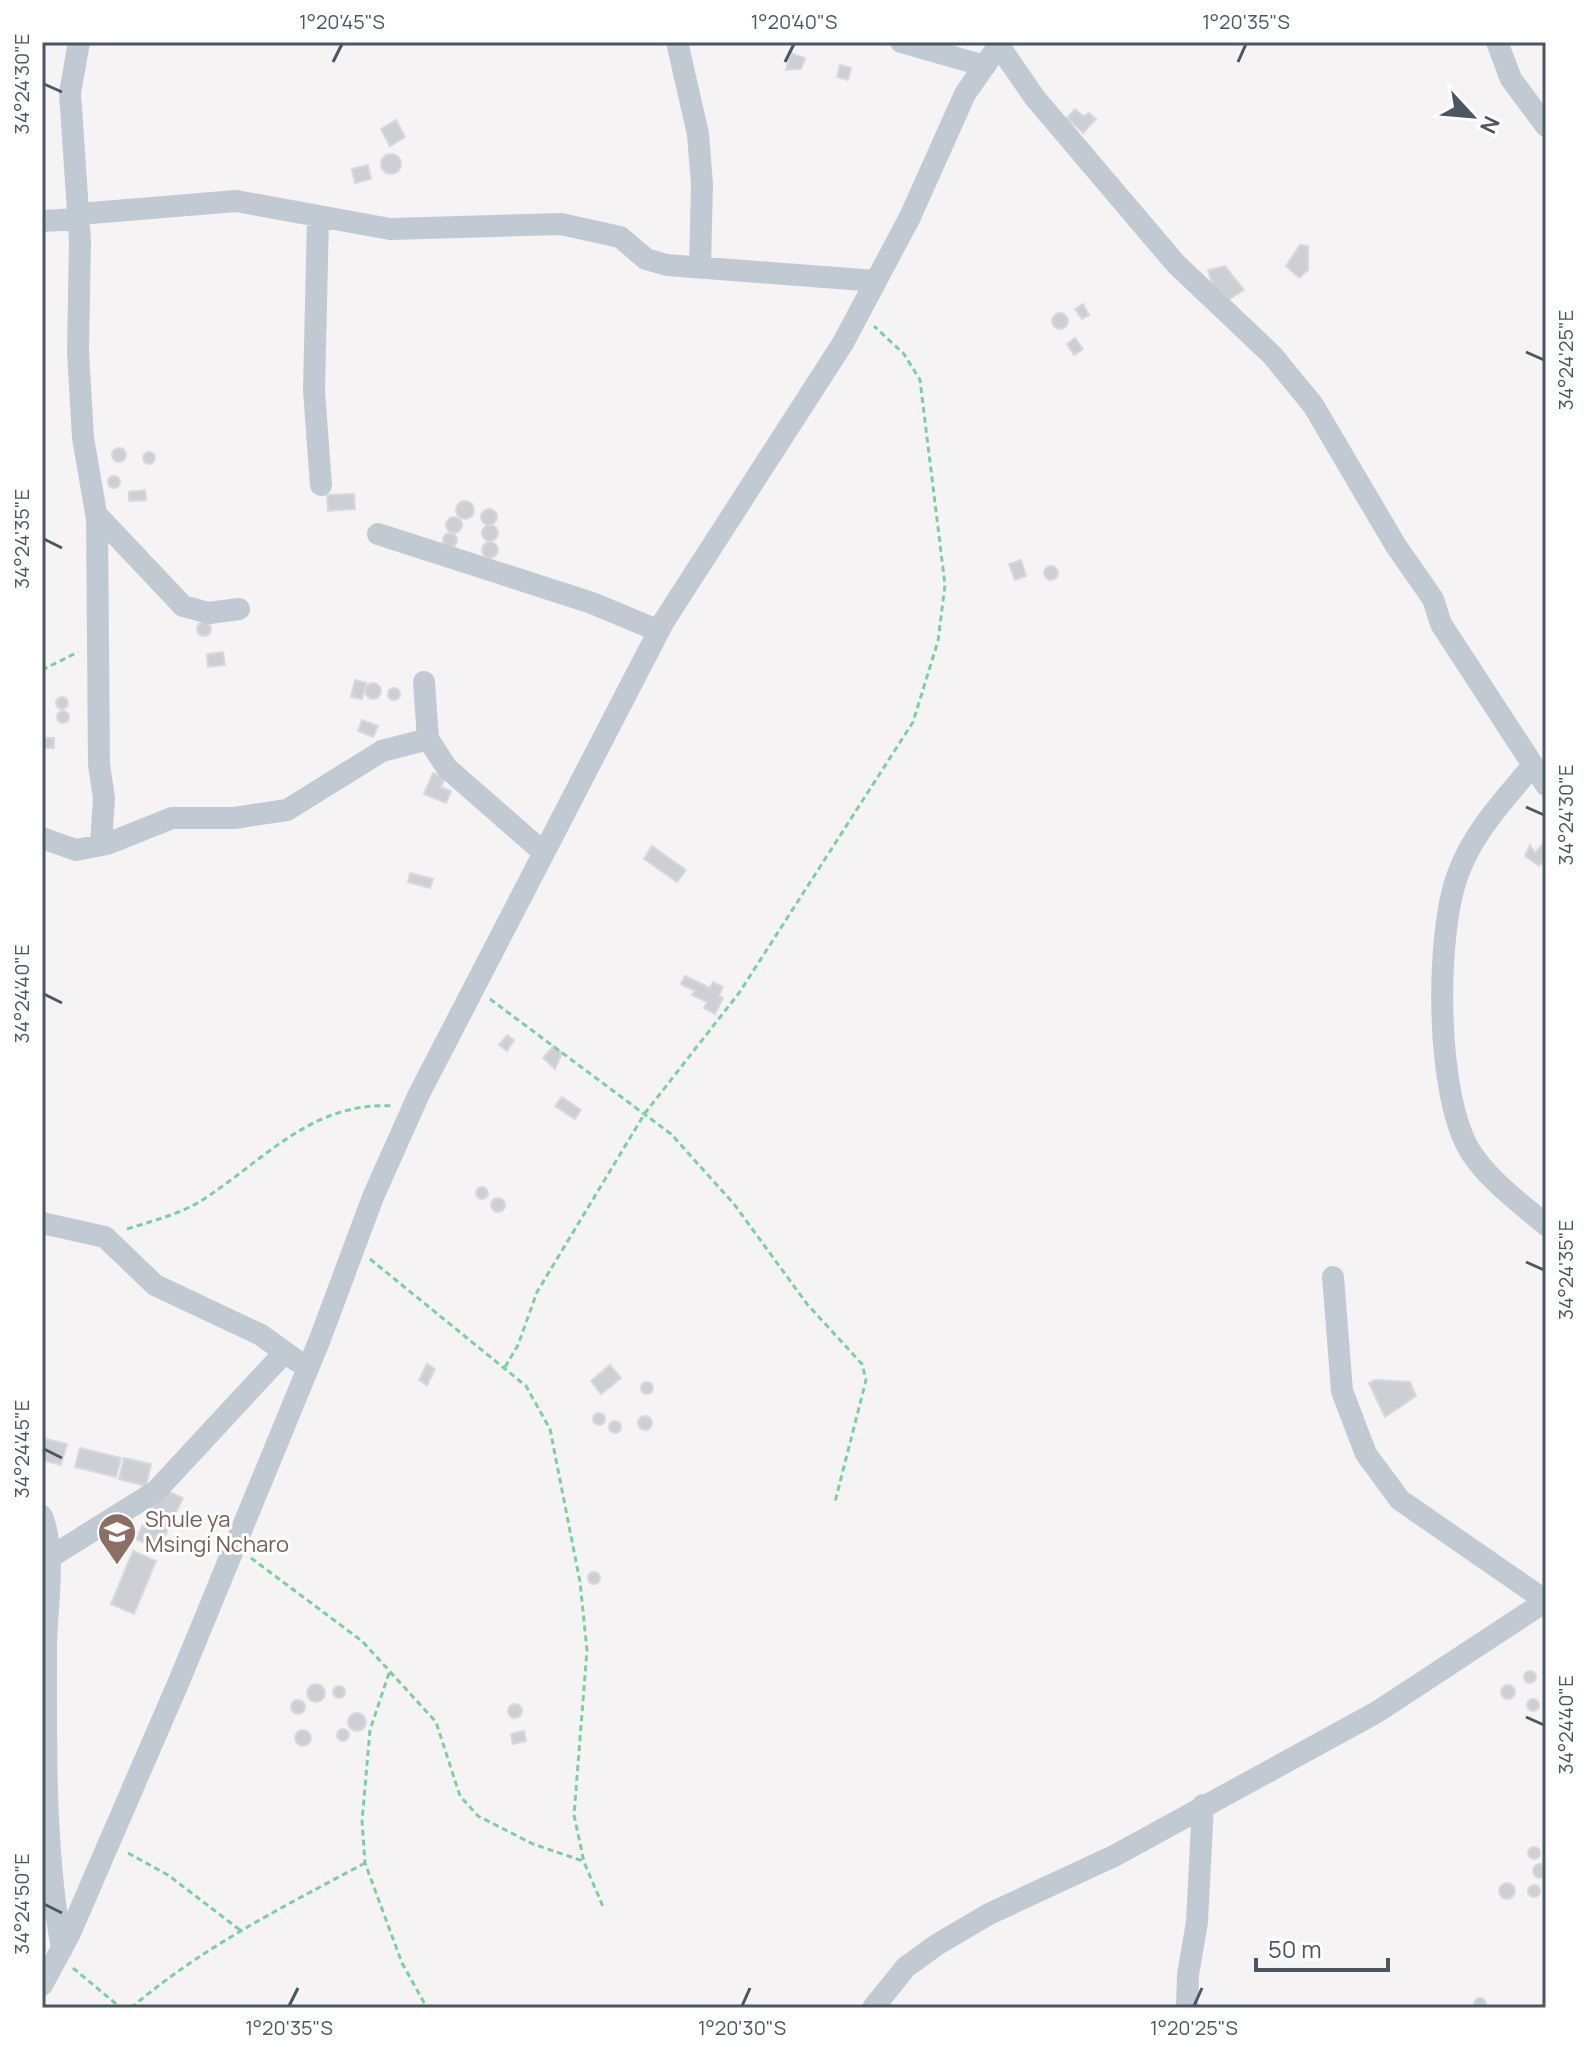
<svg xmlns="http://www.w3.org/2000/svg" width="1588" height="2050" viewBox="0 0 1588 2050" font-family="Manrope,sans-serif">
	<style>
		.building { fill: #cdcfd5; stroke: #d7d9de; stroke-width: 2 }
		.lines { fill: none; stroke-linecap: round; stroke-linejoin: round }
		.path { stroke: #7ad0a6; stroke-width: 3; stroke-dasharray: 6 4; stroke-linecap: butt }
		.minor { stroke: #c1cad2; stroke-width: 22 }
		.ticks { fill: none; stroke: #4a5661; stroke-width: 3 }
		.labels { text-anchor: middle; stroke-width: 6; stroke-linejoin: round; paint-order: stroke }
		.education-label { font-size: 22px; fill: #785e54; stroke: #fff; text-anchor: start }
		.neatline { fill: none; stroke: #4a5661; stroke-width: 3 }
		.ticks-label { font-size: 20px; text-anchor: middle; fill: #4a5661 }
	</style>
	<rect width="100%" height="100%" fill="#f5f3f3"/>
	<path class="building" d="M 791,53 L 805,58 L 801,69 L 786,70 Z
		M 840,65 L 851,68 L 848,80 L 837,77 Z
		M 1075,109 L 1083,116 L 1089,113 L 1096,119 L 1083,133 L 1067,118 Z
		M 396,120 L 405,137 L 390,146 L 381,129 Z
		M381 164a10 10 0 1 1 20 0a10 10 0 1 1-20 0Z
		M 368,165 L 371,179 L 355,183 L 352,169 Z
		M 1300,245 L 1308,246 L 1308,270 L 1299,278 L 1286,266 Z
		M 1225,266 L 1244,290 L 1228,300 L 1214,290 L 1208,270 Z
		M 1083,304 L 1089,315 L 1082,319 L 1075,309 Z
		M1052 321a8 8 0 1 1 16 0a8 8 0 1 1-16 0Z
		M 1075,338 L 1083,349 L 1074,355 L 1067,344 Z
		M112 455a7 7 0 1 1 14 0a7 7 0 1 1-14 0Z
		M143 458a6 6 0 1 1 12 0a6 6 0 1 1-12 0Z
		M108 482a6 6 0 1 1 12 0a6 6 0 1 1-12 0Z
		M 145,490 L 146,500 L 129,501 L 129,492 Z
		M 354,494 L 355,509 L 328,511 L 327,495 Z
		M456 510a9 9 0 1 1 18 0a9 9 0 1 1-18 0Z
		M481 517a8 8 0 1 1 16 0a8 8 0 1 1-16 0Z
		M446 525a8 8 0 1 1 16 0a8 8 0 1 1-16 0Z
		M482 533a8 8 0 1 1 16 0a8 8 0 1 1-16 0Z
		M443 540a7 7 0 1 1 14 0a7 7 0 1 1-14 0Z
		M482 550a8 8 0 1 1 16 0a8 8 0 1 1-16 0Z
		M 1021,560 L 1026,576 L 1015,580 L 1009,564 Z
		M1044 573a7 7 0 1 1 14 0a7 7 0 1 1-14 0Z
		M197 629a7 7 0 1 1 14 0a7 7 0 1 1-14 0Z
		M 223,652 L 225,665 L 208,667 L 207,654 Z
		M 355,680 L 366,683 L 362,699 L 351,697 Z
		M365 691a8 8 0 1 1 16 0a8 8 0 1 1-16 0Z
		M388 694a6 6 0 1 1 12 0a6 6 0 1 1-12 0Z
		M56 703a6 6 0 1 1 12 0a6 6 0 1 1-12 0Z
		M57 717a6 6 0 1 1 12 0a6 6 0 1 1-12 0Z
		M 362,720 L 378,726 L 373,737 L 358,731 Z
		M 42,738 L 54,738 L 54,748 L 42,748 Z
		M 433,773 L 445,778 L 441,787 L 451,791 L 446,803 L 424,794 Z
		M 1546,840 L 1546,858 L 1539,866 L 1525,856 L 1530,845 L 1535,853 Z
		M 652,846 L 686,870 L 677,882 L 644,859 Z
		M 410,873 L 433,879 L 430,888 L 408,882 Z
		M 685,976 L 710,988 L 713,982 L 723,987 L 719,996 L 723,998 L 715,1014 L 704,1008 L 707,1002 L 692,995 L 695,991 L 681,984 Z
		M 507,1035 L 514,1040 L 507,1051 L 499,1045 Z
		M 554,1046 L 562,1053 L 555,1069 L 543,1058 Z
		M 562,1097 L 581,1110 L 575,1119 L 555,1106 Z
		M476 1193a6 6 0 1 1 12 0a6 6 0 1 1-12 0Z
		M491 1205a7 7 0 1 1 14 0a7 7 0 1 1-14 0Z
		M 427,1364 L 435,1369 L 427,1385 L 419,1380 Z
		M 610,1365 L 621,1378 L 601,1394 L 591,1381 Z
		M 1375,1380 L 1410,1382 L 1416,1396 L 1385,1417 L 1369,1383 Z
		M641 1388a6 6 0 1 1 12 0a6 6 0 1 1-12 0Z
		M593 1419a6 6 0 1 1 12 0a6 6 0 1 1-12 0Z
		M638 1423a7 7 0 1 1 14 0a7 7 0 1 1-14 0Z
		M609 1427a6 6 0 1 1 12 0a6 6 0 1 1-12 0Z
		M 42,1438 L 67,1444 L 61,1465 L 42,1460 Z
		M 80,1448 L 121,1458 L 116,1477 L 75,1467 Z
		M 124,1458 L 151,1464 L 146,1486 L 119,1479 Z
		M 161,1488 L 183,1498 L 158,1550 L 136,1539 Z
		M 133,1551 L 156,1561 L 134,1614 L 111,1604 Z
		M588 1578a6 6 0 1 1 12 0a6 6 0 1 1-12 0Z
		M1524 1677a6 6 0 1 1 12 0a6 6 0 1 1-12 0Z
		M307 1693a9 9 0 1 1 18 0a9 9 0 1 1-18 0Z
		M1501 1692a7 7 0 1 1 14 0a7 7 0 1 1-14 0Z
		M333 1692a6 6 0 1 1 12 0a6 6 0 1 1-12 0Z
		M1527 1705a6 6 0 1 1 12 0a6 6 0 1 1-12 0Z
		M291 1707a7 7 0 1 1 14 0a7 7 0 1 1-14 0Z
		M508 1711a7 7 0 1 1 14 0a7 7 0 1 1-14 0Z
		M348 1722a9 9 0 1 1 18 0a9 9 0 1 1-18 0Z
		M337 1735a6 6 0 1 1 12 0a6 6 0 1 1-12 0Z
		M295 1738a8 8 0 1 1 16 0a8 8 0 1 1-16 0Z
		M 524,1731 L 526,1741 L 513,1744 L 511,1734 Z
		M1528 1853a6 6 0 1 1 12 0a6 6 0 1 1-12 0Z
		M1533 1871a7 7 0 1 1 14 0a7 7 0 1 1-14 0Z
		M1499 1891a8 8 0 1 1 16 0a8 8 0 1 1-16 0Z
		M1528 1891a6 6 0 1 1 12 0a6 6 0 1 1-12 0Z
		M1474 2004a6 6 0 1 1 12 0a6 6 0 1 1-12 0Z"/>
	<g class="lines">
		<path class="path" d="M 42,670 L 78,652
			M 490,999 L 671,1134 L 734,1204 L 807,1304 L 862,1364 L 866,1380 L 835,1502
			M 127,1229 C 155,1220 182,1214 207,1197 C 267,1157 314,1101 394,1106
			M 370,1259 L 526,1386 L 550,1429 L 580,1582 L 587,1650 L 574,1815 L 584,1862 L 604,1909
			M 505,1367 L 518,1345 L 537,1292 L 645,1113 L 739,993 L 913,722 L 938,641 L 945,585 L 920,380 L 904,354 L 874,326
			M 251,1558 L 362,1641 L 436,1722 L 460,1796 L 478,1816 L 533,1844 L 583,1861
			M 389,1673 L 370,1730 L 362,1821 L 365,1863 L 402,1963 L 427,2008
			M 128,1853 L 168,1875 L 240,1930
			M 73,1968 L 121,2008
			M 131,2008 C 202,1947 283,1907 365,1863"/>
		<path class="minor" d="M 79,42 L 70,93 L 80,241 L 78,352 L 83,438 L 97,519 L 99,765 L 104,798 L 101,844
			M 677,42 L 698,134 L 702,184 L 700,267
			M 901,42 L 985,66
			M 1497,42 L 1511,79 L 1546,126
			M 999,46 L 1035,98 L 1176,264 L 1272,355 L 1313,405 L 1396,546 L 1433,599 L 1441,624 L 1546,785
			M 79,214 L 236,201 L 390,229 L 561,224 L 620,237 L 646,259 L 667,265 L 876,281
			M 318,216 L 314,391 L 321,485
			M 42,221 L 79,219
			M 96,514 L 183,606 L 209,613 L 239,609
			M 378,534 L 592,603 L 659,631
			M 424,682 L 428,739 L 447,768 L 543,852
			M 1533,765 C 1505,799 1473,832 1458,874 C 1435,935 1435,1099 1472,1154 C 1490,1181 1521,1204 1546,1225
			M 42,838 L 76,850 L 107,844 L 172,818 L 234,818 L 287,810 L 382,751 L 428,739
			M 42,1223 L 105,1237 L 155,1285 L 261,1335 L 297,1361
			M 1333,1277 L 1342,1391 L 1366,1454 L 1400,1500 L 1546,1601
			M 42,1516 C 57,1556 46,1607 46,1650 C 46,1749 44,1851 62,1949
			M 49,1558 L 156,1491 L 285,1352
			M 42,1985 L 70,1933 L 180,1679 L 320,1339 L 373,1197 L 419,1094 L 664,621 L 843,343 L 910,217 L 965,94 L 1001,42
			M 873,2008 L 906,1967 L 938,1944 L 989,1914 L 1114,1856 L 1377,1712 L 1546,1601
			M 1187,2008 L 1188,1975 L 1197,1922 L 1203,1805"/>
	</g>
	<path class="ticks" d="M 333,62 L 342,44M 785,62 L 794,44M 1238,62 L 1246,44M 44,84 L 62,92M 1526,352 L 1544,360M 44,539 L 62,548M 1526,807 L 1544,815M 44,994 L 62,1003M 1526,1262 L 1544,1270M 44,1449 L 62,1458M 1526,1717 L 1544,1725M 44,1904 L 62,1913M 289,2006 L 298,1988M 742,2006 L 750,1988M 1194,2006 L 1202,1988"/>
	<defs>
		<symbol id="school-pin" viewBox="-11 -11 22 30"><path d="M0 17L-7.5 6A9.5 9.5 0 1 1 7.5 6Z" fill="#8d6e63" stroke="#fff"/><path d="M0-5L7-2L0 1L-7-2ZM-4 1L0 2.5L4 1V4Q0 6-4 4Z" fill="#fff"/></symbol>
	</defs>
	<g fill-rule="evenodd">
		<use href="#school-pin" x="95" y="1510" width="44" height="60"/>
	</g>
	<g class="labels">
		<g class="education-label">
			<text x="145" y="1527">Shule ya<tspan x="145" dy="25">Msingi Ncharo</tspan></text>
		</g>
	</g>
	<rect width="1588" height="2050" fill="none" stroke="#ffffff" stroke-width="88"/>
	<g transform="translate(1472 116) rotate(116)" stroke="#ffffff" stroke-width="6" paint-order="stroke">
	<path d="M0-6L14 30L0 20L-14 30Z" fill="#4a5661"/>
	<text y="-12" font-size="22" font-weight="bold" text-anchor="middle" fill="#4a5661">N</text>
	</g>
	<path d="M1256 1958v12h132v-12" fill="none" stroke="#4a5661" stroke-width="4"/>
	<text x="1268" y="1958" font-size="24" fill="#4a5661" stroke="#ffffff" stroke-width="6" paint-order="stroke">50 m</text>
	<rect x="44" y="44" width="1500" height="1962" class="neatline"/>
	<g class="ticks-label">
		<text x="342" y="29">1°20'45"S</text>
		<text x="794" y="29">1°20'40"S</text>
		<text x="1246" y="29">1°20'35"S</text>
		<text transform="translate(22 84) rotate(-90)" y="7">34°24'30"E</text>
		<text transform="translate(1566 360) rotate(-90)" y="7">34°24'25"E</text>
		<text transform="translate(22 539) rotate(-90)" y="7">34°24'35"E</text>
		<text transform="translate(1566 815) rotate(-90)" y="7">34°24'30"E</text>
		<text transform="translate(22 994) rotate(-90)" y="7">34°24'40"E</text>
		<text transform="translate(1566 1270) rotate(-90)" y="7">34°24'35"E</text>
		<text transform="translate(22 1449) rotate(-90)" y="7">34°24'45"E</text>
		<text transform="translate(1566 1725) rotate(-90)" y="7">34°24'40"E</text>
		<text transform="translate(22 1904) rotate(-90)" y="7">34°24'50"E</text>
		<text x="289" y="2035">1°20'35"S</text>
		<text x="742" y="2035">1°20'30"S</text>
		<text x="1194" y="2035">1°20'25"S</text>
	</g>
</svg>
